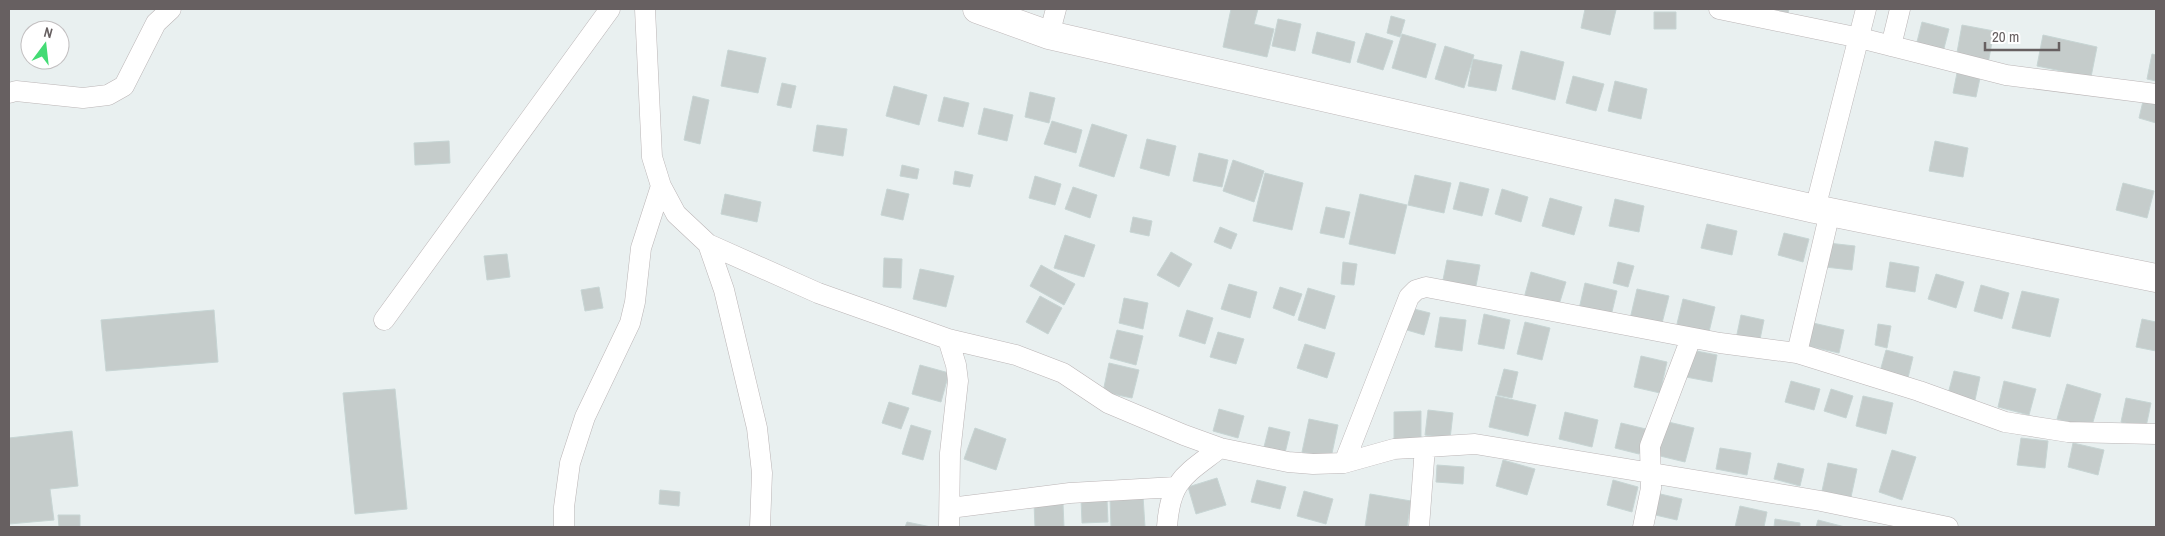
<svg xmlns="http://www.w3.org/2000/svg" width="2165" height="536" viewBox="0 0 2165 536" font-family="'Archivo Narrow',sans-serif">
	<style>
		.building { fill: #c5cccb; stroke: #c7d5d4 }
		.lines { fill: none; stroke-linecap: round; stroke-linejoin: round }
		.street-casing { stroke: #bbb5b6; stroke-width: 21 }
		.secondary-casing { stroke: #beb7b8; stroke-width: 29 }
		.street { stroke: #fff; stroke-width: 20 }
		.secondary { stroke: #fff; stroke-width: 28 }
	</style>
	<rect width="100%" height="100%" fill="#e9f0f0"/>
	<path class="building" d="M 1231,9 L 1258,9 L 1254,24 L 1274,29 L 1267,57 L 1223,47 Z
		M 1585,9 L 1616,10 L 1610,35 L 1581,28 Z
		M 1770,9 L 1789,9 L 1788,13 Z
		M 1654,12 L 1676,12 L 1676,29 L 1654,29 Z
		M 1391,16 L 1405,20 L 1400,37 L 1387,33 Z
		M 1278,19 L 1301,24 L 1295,51 L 1272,46 Z
		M 1922,22 L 1949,29 L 1943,52 L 1916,46 Z
		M 1962,25 L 1994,31 L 1988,64 L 1956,58 Z
		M 1317,32 L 1355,42 L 1350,63 L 1312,53 Z
		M 1366,33 L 1393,41 L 1383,70 L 1357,62 Z
		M 1402,34 L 1436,44 L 1426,78 L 1392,68 Z
		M 2043,35 L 2097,47 L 2091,77 L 2037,66 Z
		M 1445,46 L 1474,55 L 1464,88 L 1435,79 Z
		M 728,50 L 766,58 L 758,93 L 721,86 Z
		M 1521,51 L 1564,62 L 1555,100 L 1512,89 Z
		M 2152,54 L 2156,55 L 2156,81 L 2147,79 Z
		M 1473,59 L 1502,65 L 1496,91 L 1468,86 Z
		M 1957,73 L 1980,78 L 1976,97 L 1953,93 Z
		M 1573,76 L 1604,84 L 1596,111 L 1566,103 Z
		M 1615,81 L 1647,89 L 1641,119 L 1608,111 Z
		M 782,83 L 796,86 L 791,108 L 777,105 Z
		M 894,86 L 927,95 L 919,125 L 886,116 Z
		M 1030,92 L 1055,98 L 1049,123 L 1025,117 Z
		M 693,96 L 709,100 L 700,144 L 684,140 Z
		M 944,97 L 969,103 L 963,127 L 938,121 Z
		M 2144,97 L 2156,100 L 2156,123 L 2139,118 Z
		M 984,108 L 1013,115 L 1007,141 L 978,134 Z
		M 1052,121 L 1082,130 L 1076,153 L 1044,144 Z
		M 1092,124 L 1127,135 L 1114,177 L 1079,166 Z
		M 817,125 L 847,129 L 843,156 L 813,151 Z
		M 1147,139 L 1176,146 L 1169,176 L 1140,168 Z
		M 449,141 L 450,163 L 415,165 L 414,143 Z
		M 1935,141 L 1968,148 L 1963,177 L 1929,171 Z
		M 1199,153 L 1228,160 L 1222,187 L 1193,181 Z
		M 1233,160 L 1264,171 L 1254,202 L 1223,191 Z
		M 902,165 L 919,169 L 917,179 L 900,176 Z
		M 955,171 L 973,175 L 970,187 L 953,184 Z
		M 1265,173 L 1303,183 L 1292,230 L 1253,221 Z
		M 1415,175 L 1451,183 L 1444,213 L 1408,205 Z
		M 1035,176 L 1061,184 L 1055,205 L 1029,198 Z
		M 1460,182 L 1489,189 L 1482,216 L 1453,209 Z
		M 2123,183 L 2154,191 L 2147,218 L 2116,210 Z
		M 1073,187 L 1097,195 L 1090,218 L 1065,209 Z
		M 887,189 L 909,194 L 903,220 L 881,215 Z
		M 1502,189 L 1528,197 L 1521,222 L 1495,214 Z
		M 725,194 L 761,202 L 757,222 L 721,214 Z
		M 1360,194 L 1407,205 L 1395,254 L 1349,244 Z
		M 1550,198 L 1582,207 L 1574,235 L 1542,226 Z
		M 1615,199 L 1644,206 L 1639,232 L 1609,226 Z
		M 1326,207 L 1350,212 L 1344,238 L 1320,233 Z
		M 1133,217 L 1152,221 L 1149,236 L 1130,232 Z
		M 1707,224 L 1737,231 L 1732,255 L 1701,248 Z
		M 1220,227 L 1237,234 L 1231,249 L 1214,242 Z
		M 1784,233 L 1809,239 L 1803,262 L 1778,255 Z
		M 1065,235 L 1095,245 L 1084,277 L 1054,268 Z
		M 1828,243 L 1855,246 L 1852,270 L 1825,267 Z
		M 1171,252 L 1192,264 L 1179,287 L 1157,275 Z
		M 507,254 L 510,277 L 487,280 L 484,256 Z
		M 884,258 L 902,259 L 901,288 L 883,287 Z
		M 1447,260 L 1480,265 L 1475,291 L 1442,285 Z
		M 1343,262 L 1357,264 L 1354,285 L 1341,284 Z
		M 1618,262 L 1634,266 L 1628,287 L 1613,283 Z
		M 1890,262 L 1919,267 L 1915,292 L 1886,287 Z
		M 1041,265 L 1075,284 L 1064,305 L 1030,286 Z
		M 920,269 L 954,276 L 946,307 L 913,299 Z
		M 1531,272 L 1566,282 L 1558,308 L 1524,298 Z
		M 1936,274 L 1964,282 L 1956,308 L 1928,299 Z
		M 1585,283 L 1617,291 L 1611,316 L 1579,309 Z
		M 1229,284 L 1257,292 L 1250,318 L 1221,309 Z
		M 1981,285 L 2009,293 L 2002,319 L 1974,311 Z
		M 599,287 L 603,308 L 585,311 L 581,290 Z
		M 1280,287 L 1302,294 L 1294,316 L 1273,308 Z
		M 1308,288 L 1335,296 L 1325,329 L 1298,320 Z
		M 1637,289 L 1669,296 L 1661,327 L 1630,319 Z
		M 2022,291 L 2059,299 L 2050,337 L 2012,328 Z
		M 1040,296 L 1062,308 L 1048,334 L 1026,322 Z
		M 1124,298 L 1148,303 L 1143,329 L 1119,323 Z
		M 1683,299 L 1715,307 L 1708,336 L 1676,328 Z
		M 1406,307 L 1430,313 L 1424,335 L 1400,328 Z
		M 214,310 L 218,362 L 106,371 L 101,320 Z
		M 1187,310 L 1213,318 L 1205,344 L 1179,336 Z
		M 1484,314 L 1510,320 L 1504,349 L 1478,344 Z
		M 1741,315 L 1764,320 L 1759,344 L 1736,339 Z
		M 1440,317 L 1466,320 L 1462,351 L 1435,347 Z
		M 2142,319 L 2156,322 L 2156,351 L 2136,347 Z
		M 1525,322 L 1550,328 L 1542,360 L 1517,354 Z
		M 1813,323 L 1844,330 L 1839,353 L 1808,346 Z
		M 1878,324 L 1891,326 L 1887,348 L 1875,345 Z
		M 1117,330 L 1143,336 L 1136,365 L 1110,358 Z
		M 1218,332 L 1244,339 L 1236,364 L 1210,357 Z
		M 1305,344 L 1335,353 L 1327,378 L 1297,368 Z
		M 1691,350 L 1717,355 L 1712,382 L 1686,377 Z
		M 1886,350 L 1913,357 L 1907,382 L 1879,375 Z
		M 1641,356 L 1667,362 L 1660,393 L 1634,387 Z
		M 1109,363 L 1139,370 L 1132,398 L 1103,392 Z
		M 920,365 L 949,373 L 941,402 L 912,394 Z
		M 1504,369 L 1518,372 L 1512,398 L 1497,395 Z
		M 1954,371 L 1980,377 L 1975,400 L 1948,394 Z
		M 1791,381 L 1820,389 L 1814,410 L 1785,402 Z
		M 2004,381 L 2036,389 L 2029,415 L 1998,407 Z
		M 2067,384 L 2101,394 L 2091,429 L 2057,419 Z
		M 395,389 L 407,509 L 355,514 L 343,393 Z
		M 1831,389 L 1853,396 L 1846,418 L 1824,411 Z
		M 1496,396 L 1536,405 L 1528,436 L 1489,427 Z
		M 1863,396 L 1893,403 L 1886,434 L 1856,426 Z
		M 2126,398 L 2151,403 L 2146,427 L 2121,422 Z
		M 889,402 L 909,408 L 901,429 L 882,423 Z
		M 1219,409 L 1244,416 L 1238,438 L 1213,431 Z
		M 1428,410 L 1453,413 L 1450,439 L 1425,435 Z
		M 1421,411 L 1421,440 L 1394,440 L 1394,412 Z
		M 1565,412 L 1598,420 L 1592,447 L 1559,439 Z
		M 1309,419 L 1338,425 L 1331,458 L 1302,452 Z
		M 1664,421 L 1694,428 L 1685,462 L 1656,455 Z
		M 1621,423 L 1646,429 L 1639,454 L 1615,448 Z
		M 911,425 L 931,431 L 923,460 L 902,454 Z
		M 1269,427 L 1290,432 L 1285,453 L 1264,447 Z
		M 975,428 L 1006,439 L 996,470 L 964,459 Z
		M 72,431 L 78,486 L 50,489 L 54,520 L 9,524 L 9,438 Z
		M 2021,438 L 2048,441 L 2045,468 L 2017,465 Z
		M 2073,443 L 2104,450 L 2098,475 L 2068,467 Z
		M 1720,448 L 1751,453 L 1747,475 L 1716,469 Z
		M 1892,450 L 1916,457 L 1902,500 L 1879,492 Z
		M 1503,460 L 1535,469 L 1527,495 L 1496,486 Z
		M 1778,463 L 1804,469 L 1800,486 L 1774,479 Z
		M 1828,463 L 1857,469 L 1851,497 L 1822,491 Z
		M 1437,465 L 1464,467 L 1463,484 L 1436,482 Z
		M 1217,478 L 1226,505 L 1196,514 L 1188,487 Z
		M 1257,480 L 1286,487 L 1280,509 L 1251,502 Z
		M 1613,480 L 1638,487 L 1632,512 L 1607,505 Z
		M 660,490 L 680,492 L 679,506 L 659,504 Z
		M 1304,491 L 1333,499 L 1326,524 L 1297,516 Z
		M 1656,493 L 1682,499 L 1677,520 L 1651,514 Z
		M 1370,494 L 1411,501 L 1407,527 L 1365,527 Z
		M 1143,496 L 1145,527 L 1111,527 L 1110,497 Z
		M 1081,499 L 1107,499 L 1108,522 L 1082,523 Z
		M 1063,503 L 1064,527 L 1035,527 L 1034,504 Z
		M 1740,506 L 1767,512 L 1764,527 L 1735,527 Z
		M 58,515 L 80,515 L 80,527 L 59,527 Z
		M 1775,519 L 1800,523 L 1800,527 L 1774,527 Z
		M 1818,520 L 1845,527 L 1816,527 Z
		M 907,522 L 931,527 L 905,527 Z"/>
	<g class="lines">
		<defs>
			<path id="street" d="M 645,9 L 652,157 L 661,186 L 676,214 L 708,244 L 818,293 L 948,339 L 1016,355 L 1063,373 L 1108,403 L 1184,435 L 1220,448 L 1288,462 L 1313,464 L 1344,463 L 1394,449 L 1475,444 L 1821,501 L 1948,527
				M 1719,9 L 1860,38 L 2006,75 L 2156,94
				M 1049,35 L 1056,9
				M 1891,46 L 1900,9
				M 9,93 L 16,91 L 83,98 L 108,95 L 124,86 L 156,23 L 171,9
				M 1815,209 L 1866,9
				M 708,244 L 724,290 L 757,428 L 762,473 L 760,527
				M 384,320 L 610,9
				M 948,339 L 956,365 L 958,381 L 950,453 L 949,527
				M 1797,353 L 1830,212
				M 1344,463 L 1409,297 L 1416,290 L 1426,287 L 1720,343 L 1797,353 L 1919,391 L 2005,422 L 2068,432 L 2156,434
				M 950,508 L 1070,493 L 1176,487
				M 564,527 L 564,507 L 570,463 L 585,417 L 630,323 L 635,302 L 641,248 L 661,186
				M 1167,527 C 1170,480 1185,475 1220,448
				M 1419,527 L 1425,447
				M 1643,527 L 1651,488 L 1650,446 L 1691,338"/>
			<path id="secondary" d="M 977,9 L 1049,35 L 1815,209 L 2156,278"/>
		</defs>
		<use href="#street" class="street-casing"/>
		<use href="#secondary" class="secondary-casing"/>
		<use href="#street" class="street"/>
		<use href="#secondary" class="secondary"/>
	</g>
	<rect width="2165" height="536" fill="none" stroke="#676061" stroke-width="20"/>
	<g transform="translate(45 45) rotate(15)"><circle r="24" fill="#ffffff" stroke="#c2bfc0"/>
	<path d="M0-4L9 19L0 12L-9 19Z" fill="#43db74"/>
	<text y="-8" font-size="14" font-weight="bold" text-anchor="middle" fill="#676061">N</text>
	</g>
	<path d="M1985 42v8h74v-8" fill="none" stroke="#676061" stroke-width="2.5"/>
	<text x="1992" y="42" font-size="15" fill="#676061" stroke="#ffffff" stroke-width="4" paint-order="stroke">20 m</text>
</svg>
